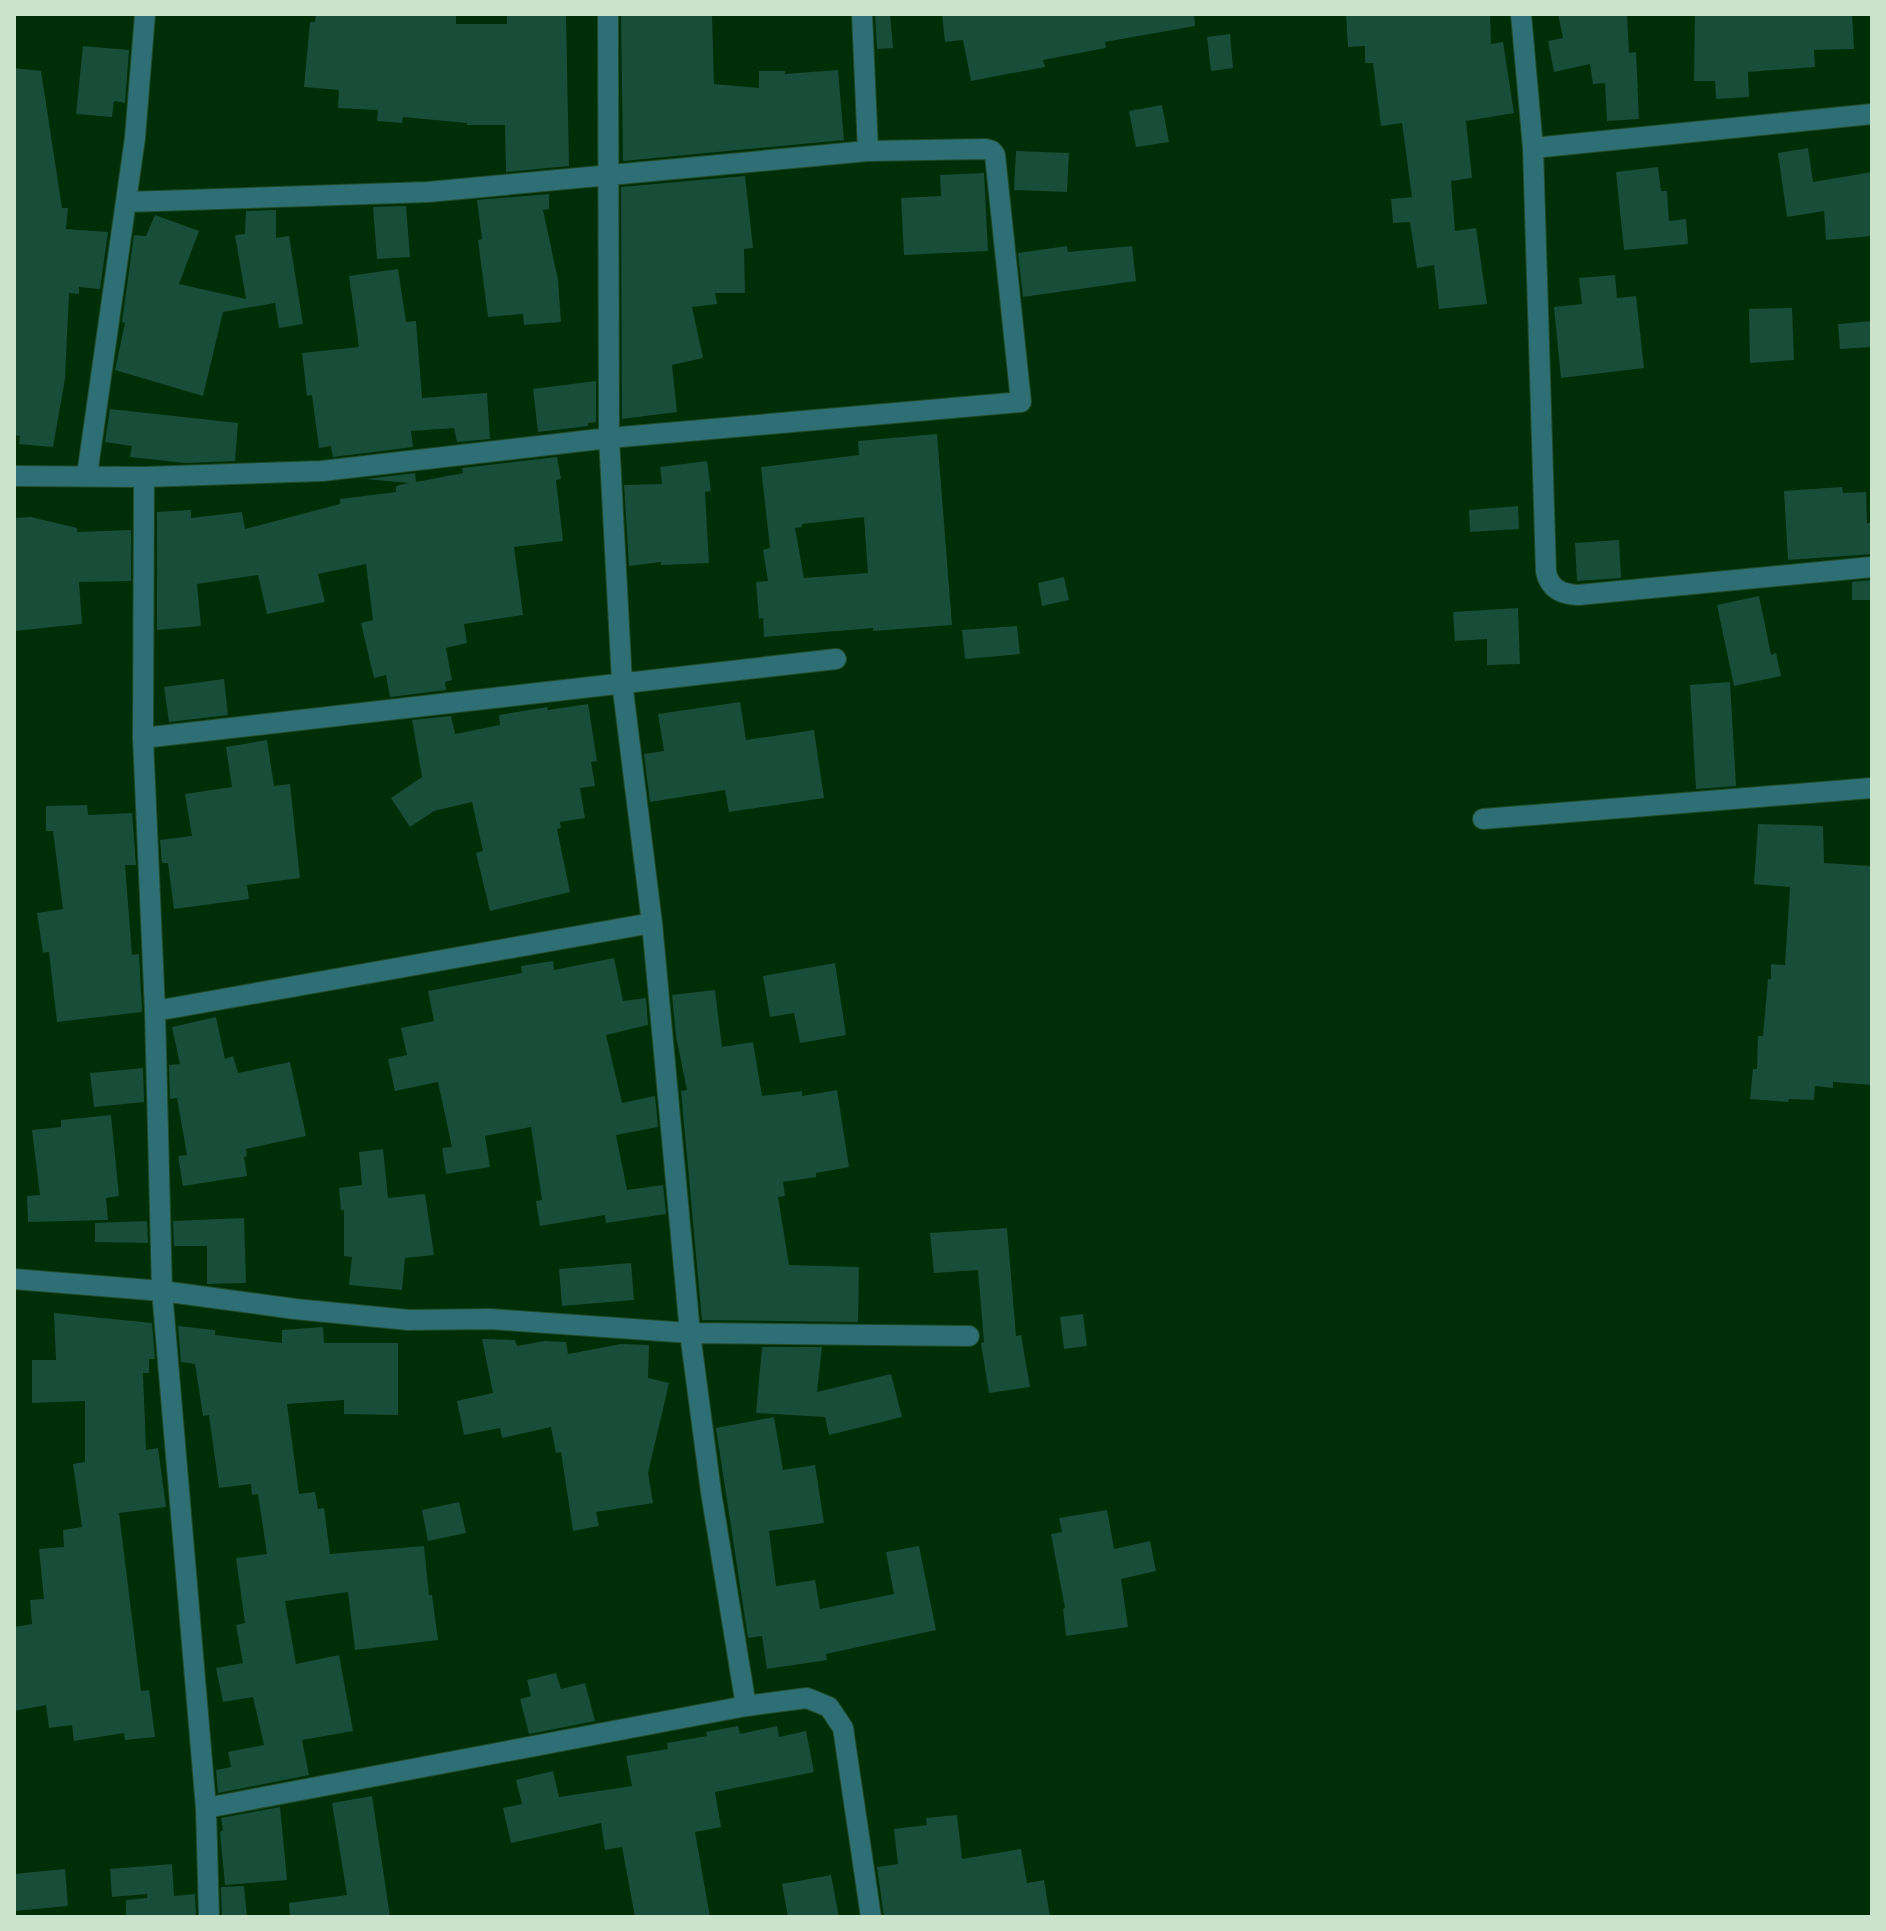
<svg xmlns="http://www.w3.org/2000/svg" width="1886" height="1931" viewBox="0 0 1886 1931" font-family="Rubik,sans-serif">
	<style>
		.building { fill: #184d39; fill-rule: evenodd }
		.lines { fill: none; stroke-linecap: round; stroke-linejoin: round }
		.minor-casing { stroke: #204b26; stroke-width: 22 }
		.minor { stroke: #2e6e75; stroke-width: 20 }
	</style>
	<rect width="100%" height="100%" fill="#002e07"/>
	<path class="building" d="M 316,14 L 456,14 L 456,24 L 507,24 L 507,14 L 566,14 L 569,166 L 506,172 L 505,125 L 467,125 L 467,123 L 403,117 L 402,123 L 377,121 L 378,110 L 338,108 L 339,90 L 304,87 L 310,22 L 315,22 Z
		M 621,14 L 712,15 L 714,84 L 759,88 L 759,71 L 785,71 L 785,74 L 838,70 L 844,140 L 623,161 Z
		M 875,14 L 890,14 L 893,48 L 877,49 Z
		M 942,14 L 1194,14 L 1195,26 L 1105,42 L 1106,48 L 1043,60 L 1045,67 L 971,81 L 963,40 L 945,42 Z
		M 1346,14 L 1490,14 L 1491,44 L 1503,42 L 1514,113 L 1466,121 L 1472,178 L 1451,181 L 1455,231 L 1476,228 L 1487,304 L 1439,309 L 1434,265 L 1417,268 L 1410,222 L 1393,223 L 1391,199 L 1412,197 L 1402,123 L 1381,126 L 1373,63 L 1365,63 L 1365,46 L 1348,47 Z
		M 1558,14 L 1627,14 L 1629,53 L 1636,52 L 1639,119 L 1607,121 L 1605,83 L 1593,84 L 1590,64 L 1554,72 L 1548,41 L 1563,38 Z
		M 1695,14 L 1852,14 L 1854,49 L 1814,50 L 1815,67 L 1748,72 L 1749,97 L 1716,99 L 1715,81 L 1694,81 Z
		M 1230,34 L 1233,68 L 1211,71 L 1207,37 Z
		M 83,46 L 129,50 L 125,103 L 114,101 L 112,117 L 76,114 Z
		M 14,68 L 41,71 L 62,208 L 68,208 L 66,229 L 108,232 L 100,289 L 79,287 L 79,294 L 69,293 L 65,379 L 53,447 L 19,444 L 20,436 L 14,435 Z
		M 1162,105 L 1169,142 L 1136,147 L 1129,111 Z
		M 1808,148 L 1813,182 L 1872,172 L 1872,236 L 1826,240 L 1824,211 L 1787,217 L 1778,153 Z
		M 1016,151 L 1069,153 L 1067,192 L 1014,190 Z
		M 1658,167 L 1661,191 L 1667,191 L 1669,221 L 1686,219 L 1688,244 L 1624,250 L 1616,172 Z
		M 984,173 L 988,251 L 904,255 L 901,198 L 941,196 L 940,175 Z
		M 745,176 L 753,248 L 744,249 L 745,293 L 715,293 L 717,304 L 692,307 L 703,358 L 672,365 L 677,412 L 622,419 L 621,187 Z
		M 549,194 L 549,209 L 543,210 L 558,280 L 561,322 L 524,325 L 523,314 L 488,317 L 478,240 L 482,239 L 477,200 Z
		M 406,206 L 410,257 L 377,259 L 373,207 Z
		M 276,210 L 276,238 L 289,236 L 303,324 L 279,328 L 275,303 L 223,312 L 203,396 L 115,370 L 125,323 L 122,322 L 134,235 L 146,236 L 155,215 L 199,231 L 179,284 L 246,299 L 235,235 L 245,234 L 246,211 Z
		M 1067,246 L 1068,252 L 1132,246 L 1136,281 L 1023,297 L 1018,253 Z
		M 398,269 L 406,322 L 416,321 L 422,398 L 487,393 L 490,439 L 457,442 L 454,428 L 411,431 L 413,447 L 333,457 L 331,446 L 319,448 L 312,395 L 307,396 L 302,353 L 359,347 L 349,276 Z
		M 1615,275 L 1617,298 L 1636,296 L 1644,368 L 1561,378 L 1554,307 L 1582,304 L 1579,278 Z
		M 1792,308 L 1794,360 L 1750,363 L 1749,309 Z
		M 1872,321 L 1872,347 L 1840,349 L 1838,324 Z
		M 596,381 L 596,422 L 588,423 L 588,426 L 538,432 L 533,389 Z
		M 110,409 L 238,423 L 235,461 L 186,463 L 130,457 L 132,446 L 105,442 Z
		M 937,434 L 952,625 L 873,631 L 873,628 L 764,637 L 763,618 L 759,619 L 756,582 L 768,581 L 763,550 L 770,548 L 761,467 L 859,455 L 858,441 ZM 864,517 L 868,573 L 804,578 L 795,528 L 802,527 L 802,524 Z
		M 557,457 L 561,479 L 556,480 L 563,541 L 514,547 L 523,615 L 464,624 L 467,643 L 446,648 L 452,680 L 445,682 L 446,690 L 390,697 L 386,675 L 374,678 L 361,623 L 373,620 L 366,564 L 318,574 L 325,602 L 267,614 L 258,575 L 197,584 L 201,626 L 157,630 L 157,512 L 191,510 L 191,518 L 242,512 L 245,529 L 340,504 L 340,499 L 396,492 L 396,486 L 409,483 L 365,479 L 415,473 L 416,482 L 463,473 L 462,468 Z
		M 707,461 L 711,491 L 705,492 L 709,563 L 661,565 L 661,562 L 629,566 L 624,485 L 662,484 L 660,467 Z
		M 1842,487 L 1843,493 L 1866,492 L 1867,523 L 1872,523 L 1872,554 L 1788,560 L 1784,491 Z
		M 1518,506 L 1519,529 L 1470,532 L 1469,510 Z
		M 31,517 L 77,528 L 77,532 L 131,530 L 131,581 L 79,582 L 82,624 L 14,631 L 14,518 Z
		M 1619,540 L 1621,578 L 1577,581 L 1575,543 Z
		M 1064,577 L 1069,600 L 1042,606 L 1038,583 Z
		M 1872,580 L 1872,600 L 1852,600 L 1852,582 Z
		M 1759,596 L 1771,655 L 1776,653 L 1781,676 L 1734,686 L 1717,605 Z
		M 1518,608 L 1520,664 L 1487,665 L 1487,639 L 1455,641 L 1453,612 Z
		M 1017,626 L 1020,654 L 965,659 L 962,630 Z
		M 224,679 L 228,715 L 169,722 L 164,687 Z
		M 1730,682 L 1736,786 L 1696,789 L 1690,685 Z
		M 740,702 L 746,740 L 814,730 L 824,798 L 729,812 L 725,790 L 650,802 L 644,754 L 664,751 L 658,714 Z
		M 588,704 L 597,761 L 591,762 L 595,786 L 580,788 L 585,818 L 560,822 L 561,828 L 557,829 L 570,892 L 490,911 L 476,853 L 483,851 L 472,802 L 434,811 L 410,827 L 391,798 L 422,777 L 412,720 L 451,716 L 455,734 L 500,725 L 499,715 L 547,707 L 548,710 Z
		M 267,740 L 274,786 L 290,784 L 300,878 L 247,885 L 249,899 L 174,909 L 168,863 L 162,863 L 160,840 L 192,836 L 185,794 L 232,787 L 226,747 Z
		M 87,805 L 88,815 L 132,813 L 136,865 L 125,865 L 132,955 L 139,954 L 142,1012 L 57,1022 L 49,952 L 43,953 L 37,913 L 63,909 L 53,831 L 46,831 L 46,806 Z
		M 1758,824 L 1823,826 L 1824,863 L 1872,866 L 1872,1085 L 1833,1082 L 1833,1088 L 1815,1086 L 1814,1100 L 1789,1099 L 1788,1102 L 1750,1099 L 1753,1069 L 1757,1069 L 1758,1036 L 1763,1036 L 1768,979 L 1771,979 L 1771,964 L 1785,965 L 1790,887 L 1754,884 Z
		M 614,958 L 623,1001 L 646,998 L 648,1025 L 606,1035 L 622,1103 L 655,1096 L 658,1127 L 616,1135 L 627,1190 L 663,1185 L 666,1214 L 606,1223 L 605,1215 L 540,1226 L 536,1201 L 542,1200 L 531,1127 L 485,1136 L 490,1167 L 446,1174 L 442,1148 L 452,1147 L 438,1082 L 395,1091 L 388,1059 L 407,1055 L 401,1028 L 434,1021 L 428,991 L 522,973 L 521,966 L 553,961 L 554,970 Z
		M 835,963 L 846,1035 L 800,1043 L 794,1013 L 770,1017 L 763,976 Z
		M 715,990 L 722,1047 L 753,1042 L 762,1096 L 802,1091 L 802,1096 L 837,1090 L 849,1167 L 816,1173 L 816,1177 L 783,1182 L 785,1196 L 778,1197 L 789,1265 L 859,1267 L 858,1322 L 702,1320 L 681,1091 L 687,1090 L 676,1036 L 672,995 Z
		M 216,1017 L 225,1059 L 233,1056 L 238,1073 L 290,1062 L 306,1136 L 246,1149 L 247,1156 L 244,1157 L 247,1176 L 183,1186 L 178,1156 L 187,1155 L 177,1098 L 170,1099 L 169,1065 L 180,1064 L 172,1027 Z
		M 143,1068 L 144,1102 L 94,1107 L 90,1073 Z
		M 111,1115 L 119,1196 L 106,1198 L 108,1220 L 28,1222 L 27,1196 L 40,1195 L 32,1130 L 61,1127 L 61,1120 Z
		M 383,1149 L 388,1198 L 425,1194 L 434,1255 L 405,1258 L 402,1290 L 349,1285 L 352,1257 L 344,1256 L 344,1210 L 341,1210 L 339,1188 L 362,1185 L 359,1152 Z
		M 244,1218 L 246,1283 L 207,1284 L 207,1246 L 174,1246 L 173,1221 Z
		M 147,1221 L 148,1243 L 95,1242 L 95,1223 Z
		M 1007,1228 L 1016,1336 L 1021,1335 L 1030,1387 L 989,1393 L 981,1343 L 984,1342 L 978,1270 L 934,1273 L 930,1233 Z
		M 631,1263 L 634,1300 L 562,1306 L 559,1269 Z
		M 54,1313 L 152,1323 L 155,1359 L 149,1359 L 149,1373 L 143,1373 L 146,1450 L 158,1448 L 166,1507 L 119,1513 L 141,1691 L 149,1690 L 155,1737 L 125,1740 L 124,1733 L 74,1741 L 72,1725 L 49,1728 L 46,1705 L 14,1711 L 14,1627 L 32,1624 L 30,1600 L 44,1599 L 39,1549 L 64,1547 L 63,1530 L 82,1527 L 73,1464 L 85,1462 L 85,1401 L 32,1403 L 32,1360 L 56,1360 Z
		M 1083,1314 L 1087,1346 L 1064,1349 L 1060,1317 Z
		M 178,1326 L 215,1330 L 215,1335 L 282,1343 L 282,1330 L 323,1327 L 324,1343 L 398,1343 L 398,1415 L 344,1414 L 344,1400 L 287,1404 L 299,1494 L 315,1492 L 318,1509 L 324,1508 L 330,1554 L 424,1546 L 429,1595 L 432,1595 L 438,1640 L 355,1650 L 348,1592 L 285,1601 L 296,1664 L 339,1655 L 353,1731 L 302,1740 L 309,1775 L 218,1793 L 216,1770 L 231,1767 L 228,1752 L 264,1745 L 253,1697 L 223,1702 L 216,1668 L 243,1663 L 236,1625 L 245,1623 L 236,1558 L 267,1554 L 258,1494 L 252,1495 L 251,1484 L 219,1488 L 209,1415 L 203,1416 L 195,1364 L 181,1362 Z
		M 482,1339 L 515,1340 L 517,1346 L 544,1341 L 566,1342 L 568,1354 L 621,1344 L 649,1345 L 648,1378 L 669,1383 L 648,1473 L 653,1503 L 596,1512 L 599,1526 L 573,1531 L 561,1452 L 556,1453 L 551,1427 L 502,1438 L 500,1428 L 464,1435 L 457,1401 L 493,1393 Z
		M 762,1347 L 822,1347 L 817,1392 L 891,1374 L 902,1417 L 829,1435 L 825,1417 L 756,1413 Z
		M 774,1417 L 783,1470 L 815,1465 L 824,1523 L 769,1531 L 776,1586 L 815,1580 L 820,1609 L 894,1594 L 886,1552 L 919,1546 L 936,1630 L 826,1654 L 827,1660 L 767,1669 L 762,1636 L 748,1638 L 716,1428 Z
		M 459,1502 L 466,1533 L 428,1541 L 422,1510 Z
		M 1107,1510 L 1114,1549 L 1150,1541 L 1156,1571 L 1121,1579 L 1128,1627 L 1066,1636 L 1063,1609 L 1065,1608 L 1051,1534 L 1062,1532 L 1059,1518 Z
		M 556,1673 L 561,1689 L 585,1683 L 595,1721 L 529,1734 L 520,1699 L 531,1696 L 527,1680 Z
		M 738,1726 L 740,1734 L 777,1726 L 779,1737 L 806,1731 L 814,1772 L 715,1792 L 721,1827 L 695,1832 L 710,1917 L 635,1917 L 622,1847 L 605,1850 L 601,1823 L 511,1843 L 503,1808 L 522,1804 L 516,1780 L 553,1771 L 559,1797 L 632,1786 L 626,1756 L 668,1749 L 667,1743 L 707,1736 L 706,1732 Z
		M 372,1796 L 390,1917 L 290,1917 L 289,1903 L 347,1895 L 332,1803 Z
		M 280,1807 L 287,1880 L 225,1885 L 220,1832 L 223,1830 L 221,1818 Z
		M 957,1815 L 962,1859 L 1021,1849 L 1027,1883 L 1044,1880 L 1050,1917 L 884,1917 L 877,1867 L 898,1864 L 894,1829 L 927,1825 L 926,1818 Z
		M 172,1864 L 174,1896 L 195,1894 L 196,1917 L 126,1917 L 126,1900 L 147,1898 L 147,1894 L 112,1897 L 110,1869 Z
		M 65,1869 L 68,1906 L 14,1911 L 14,1874 Z
		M 831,1875 L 839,1917 L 788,1917 L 782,1884 Z
		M 244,1886 L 247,1917 L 222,1917 L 221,1887 Z"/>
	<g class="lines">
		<defs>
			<path id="minor" d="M 608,14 L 609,438 L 622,682 L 652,923 L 690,1333 L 711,1492 L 746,1706 L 807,1698 L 829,1707 L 843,1728 L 871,1917
				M 1521,14 L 1533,148 L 1546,572 C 1550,589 1561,594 1578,595 L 1872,567
				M 1533,148 L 1872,114
				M 127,202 L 428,192 L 868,151 L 862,14
				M 87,475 L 135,138 L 145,14
				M 14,476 L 144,477 L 322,471 L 609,438 L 1021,402 L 995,155 L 992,151 L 986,149 L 868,151
				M 144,477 L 143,738 L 155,1011 L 162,1291 L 295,1309 L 409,1320 L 490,1319 L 690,1333 L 969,1336
				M 143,738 L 836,659
				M 1483,819 L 1872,788
				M 155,1011 L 652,923
				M 14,1279 L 162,1291 L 206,1808 L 209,1917
				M 206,1808 L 746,1706"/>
		</defs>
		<use href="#minor" class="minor-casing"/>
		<use href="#minor" class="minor"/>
	</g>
	<rect width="1886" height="1931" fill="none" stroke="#cbe3cb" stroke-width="32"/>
</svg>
